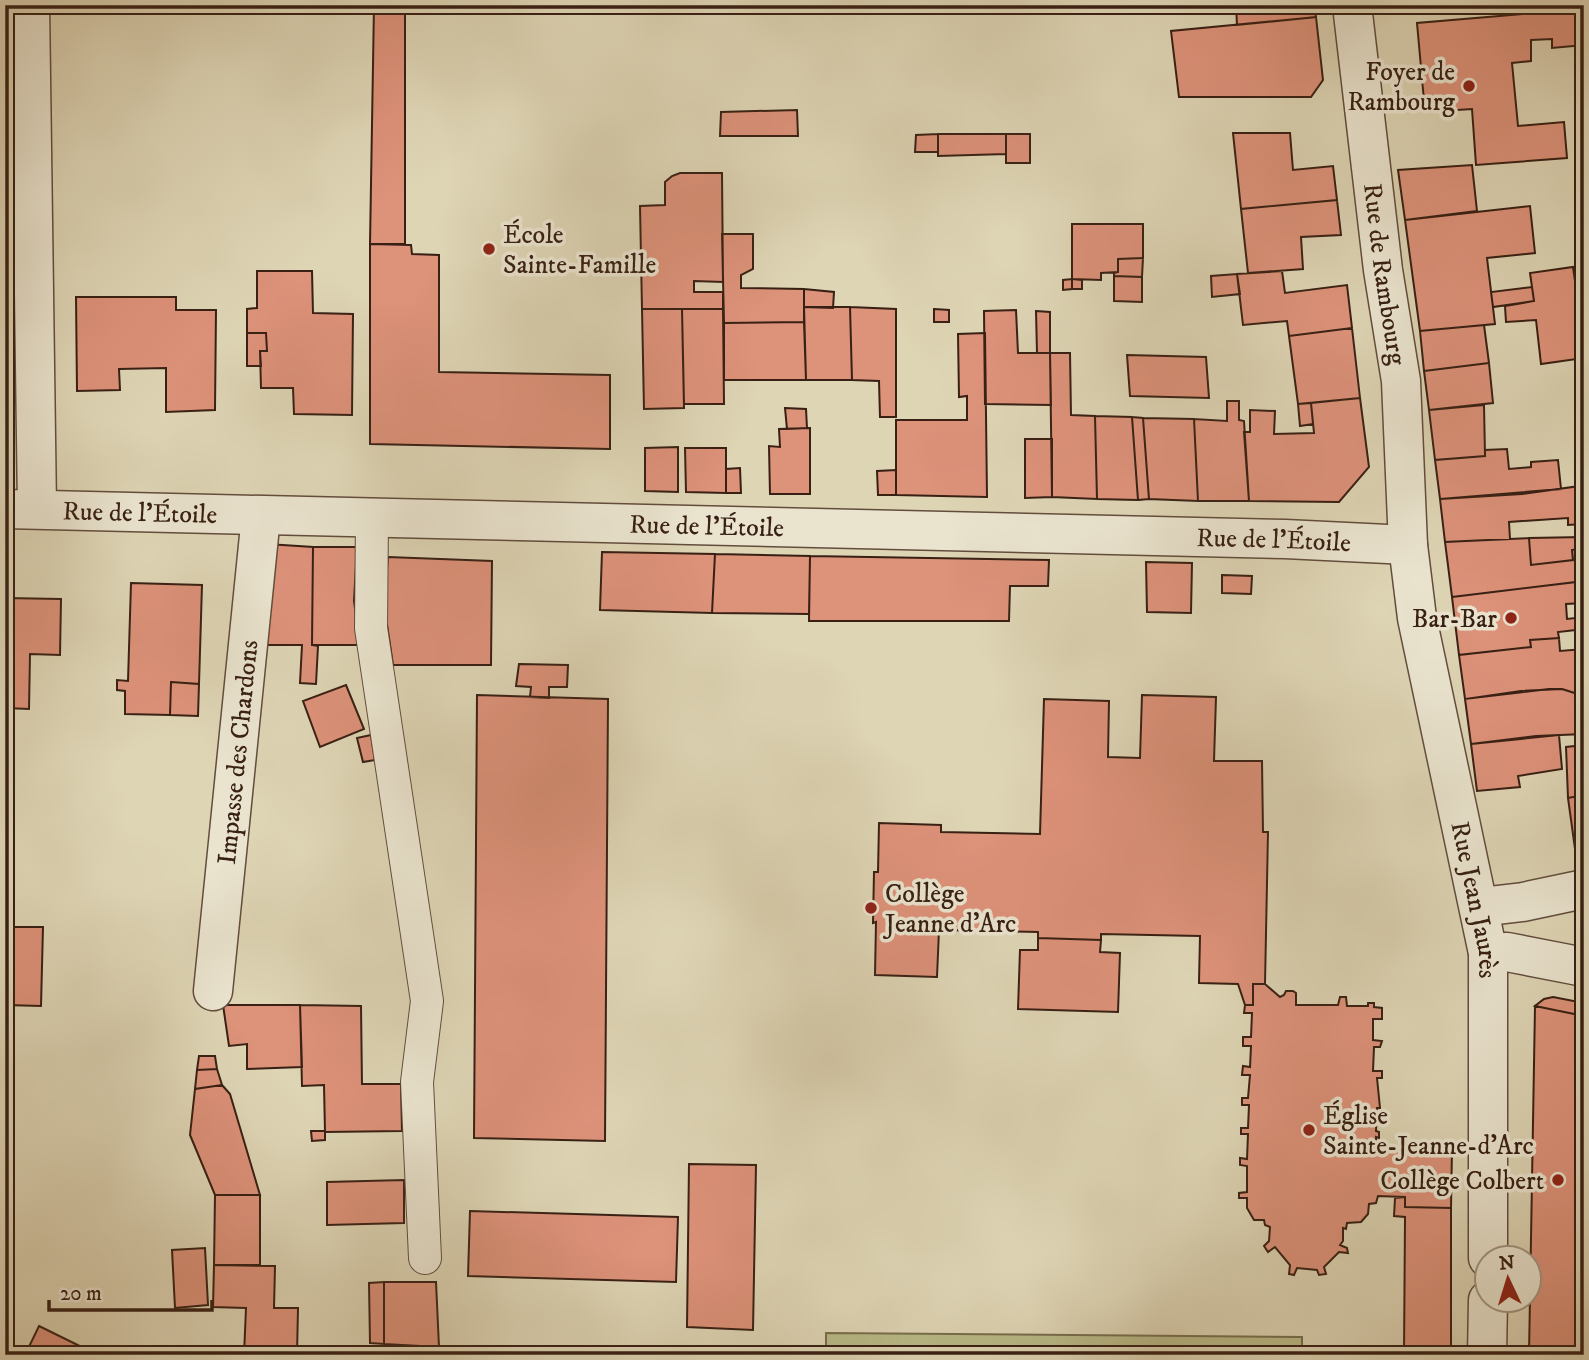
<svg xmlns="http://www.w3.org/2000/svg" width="1589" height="1360" viewBox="0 0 1589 1360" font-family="'IM FELL DW Pica',serif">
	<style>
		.green { fill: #b9bb88; stroke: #786e4e; stroke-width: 2 }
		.building { fill: #dd927a; stroke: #382014; stroke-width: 2 }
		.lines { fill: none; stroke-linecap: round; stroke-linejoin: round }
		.service-casing { stroke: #624d3c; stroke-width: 34 }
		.minor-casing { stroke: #624d3c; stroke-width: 41 }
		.service { stroke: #eae4cf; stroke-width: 32 }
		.minor { stroke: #eae4cf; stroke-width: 38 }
		.poi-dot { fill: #8f2418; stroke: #eae4cf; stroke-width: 2.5 }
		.labels { text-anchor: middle; stroke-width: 7; stroke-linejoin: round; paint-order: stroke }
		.poi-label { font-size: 26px; fill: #382014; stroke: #eae4cf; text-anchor: end }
		.street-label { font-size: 26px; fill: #382014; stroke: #eae4cf }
	</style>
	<rect width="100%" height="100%" fill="#ded5b5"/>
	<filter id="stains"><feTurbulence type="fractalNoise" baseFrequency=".00286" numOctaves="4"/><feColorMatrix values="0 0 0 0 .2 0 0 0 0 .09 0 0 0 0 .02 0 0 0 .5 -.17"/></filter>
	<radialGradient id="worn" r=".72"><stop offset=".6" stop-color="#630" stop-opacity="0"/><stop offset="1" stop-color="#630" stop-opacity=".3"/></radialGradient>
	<path class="green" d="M 826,1333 L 1302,1337 L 1302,1355 L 826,1355 Z"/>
	<path class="building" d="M 374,5 L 405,5 L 405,244 L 370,244 Z
		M 1236,5 L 1314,5 L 1316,17 L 1237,25 Z
		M 1584,9 L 1584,45 L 1552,48 L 1552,39 L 1531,40 L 1531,61 L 1512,63 L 1518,126 L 1564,122 L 1567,158 L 1476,165 L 1472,109 L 1425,112 L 1417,23 Z
		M 1316,17 L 1323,80 L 1311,97 L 1179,97 L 1171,31 Z
		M 797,110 L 798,136 L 720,136 L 721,112 Z
		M 1233,133 L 1290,133 L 1293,170 L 1333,166 L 1337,200 L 1241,209 Z
		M 938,134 L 938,152 L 915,152 L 916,135 Z
		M 938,134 L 1006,134 L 1006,154 L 938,156 Z
		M 1006,134 L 1030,134 L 1030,163 L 1006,163 Z
		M 1472,165 L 1477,211 L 1405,220 L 1398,170 Z
		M 680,173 L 722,173 L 723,282 L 694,281 L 694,292 L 723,292 L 723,309 L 642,309 L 640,206 L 665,205 L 665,182 L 672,176 Z
		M 1337,200 L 1341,235 L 1301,237 L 1303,269 L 1248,273 L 1241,209 Z
		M 1530,206 L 1535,253 L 1487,258 L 1495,324 L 1420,331 L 1405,220 Z
		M 1072,224 L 1143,224 L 1143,258 L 1118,259 L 1118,272 L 1101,273 L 1101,280 L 1072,279 Z
		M 722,234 L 753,234 L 753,269 L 741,275 L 741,288 L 804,289 L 804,322 L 724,323 Z
		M 370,244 L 411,245 L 412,254 L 439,255 L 439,372 L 610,375 L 610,449 L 370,444 Z
		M 1143,258 L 1142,277 L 1114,276 L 1114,273 L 1118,272 L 1118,259 Z
		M 1573,267 L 1576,288 L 1584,287 L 1584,358 L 1541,364 L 1536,320 L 1506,322 L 1505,306 L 1534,301 L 1530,273 Z
		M 257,271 L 312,271 L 313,313 L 353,314 L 352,415 L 294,414 L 293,388 L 261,388 L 260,351 L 267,351 L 266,333 L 247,333 L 247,309 L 257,308 Z
		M 1282,271 L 1285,293 L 1347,285 L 1352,328 L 1289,336 L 1287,321 L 1243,325 L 1237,274 Z
		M 1237,274 L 1240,294 L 1212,297 L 1211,276 Z
		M 1114,276 L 1142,277 L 1142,302 L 1114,301 Z
		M 1072,279 L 1082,280 L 1082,289 L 1072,289 Z
		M 1072,279 L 1072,289 L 1063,290 L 1063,280 Z
		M 1532,287 L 1534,301 L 1493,307 L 1491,292 Z
		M 804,289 L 834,292 L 833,308 L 804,307 Z
		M 76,297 L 176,297 L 176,310 L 216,310 L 215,410 L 166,412 L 166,368 L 119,369 L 120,390 L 77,391 Z
		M 804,307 L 850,307 L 852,380 L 806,380 Z
		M 850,307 L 896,309 L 896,417 L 880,417 L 879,381 L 852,380 Z
		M 642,309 L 682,309 L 684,408 L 644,409 Z
		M 682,309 L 723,309 L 724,404 L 684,404 Z
		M 934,309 L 949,310 L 949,322 L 934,322 Z
		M 1016,310 L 1018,353 L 1050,353 L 1051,405 L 985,404 L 984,311 Z
		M 1036,311 L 1050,312 L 1050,353 L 1037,353 Z
		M 804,322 L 806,380 L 724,380 L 724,323 Z
		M 1484,325 L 1489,363 L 1424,371 L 1420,331 Z
		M 1352,328 L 1360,398 L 1298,404 L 1289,336 Z
		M 247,333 L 266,333 L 267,351 L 260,351 L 261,366 L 247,366 Z
		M 985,333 L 987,497 L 896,495 L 896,420 L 967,420 L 967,396 L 959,397 L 958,334 Z
		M 1050,353 L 1070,353 L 1071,415 L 1095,416 L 1097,499 L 1052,497 Z
		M 1127,355 L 1206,357 L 1209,398 L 1130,396 Z
		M 1489,363 L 1493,403 L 1429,410 L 1424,371 Z
		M 1360,398 L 1369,467 L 1339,502 L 1249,501 L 1244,432 L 1250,432 L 1250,410 L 1275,411 L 1274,434 L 1314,433 L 1311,403 Z
		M 1227,401 L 1239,401 L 1239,420 L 1244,421 L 1249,501 L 1198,501 L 1194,419 L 1227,421 Z
		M 1311,403 L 1313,424 L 1300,426 L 1298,404 Z
		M 1484,405 L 1485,456 L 1435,460 L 1429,410 Z
		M 785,408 L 806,409 L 807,428 L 787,429 Z
		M 1095,416 L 1132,417 L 1138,500 L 1097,499 Z
		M 1132,417 L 1143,418 L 1149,499 L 1138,500 Z
		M 1143,418 L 1194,419 L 1198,501 L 1149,499 Z
		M 810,428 L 810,494 L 770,494 L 769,446 L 780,447 L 779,429 Z
		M 1025,439 L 1052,439 L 1052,497 L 1025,498 Z
		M 678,447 L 678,492 L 645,491 L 645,448 Z
		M 685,448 L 726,448 L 726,493 L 686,492 Z
		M 1507,449 L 1509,469 L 1531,467 L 1531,462 L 1558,460 L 1561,489 L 1440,499 L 1435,460 L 1485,456 L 1485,450 Z
		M 740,468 L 741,493 L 726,493 L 726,469 Z
		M 896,470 L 896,495 L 878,495 L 877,471 Z
		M 1580,486 L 1582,524 L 1568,525 L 1568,518 L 1509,522 L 1510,539 L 1445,542 L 1440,499 L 1522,494 Z
		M 1583,537 L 1584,548 L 1572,550 L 1573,560 L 1531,565 L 1529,538 Z
		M 1529,538 L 1531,565 L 1573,560 L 1572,550 L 1584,548 L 1584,581 L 1452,597 L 1445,542 Z
		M 267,544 L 313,547 L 312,645 L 318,646 L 316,684 L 300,683 L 302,645 L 258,645 Z
		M 313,547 L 357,547 L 354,601 L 360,645 L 312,645 Z
		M 602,552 L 715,554 L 712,613 L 600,610 Z
		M 715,554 L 810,556 L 809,614 L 712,613 Z
		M 810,556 L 1049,560 L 1048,586 L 1010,586 L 1009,621 L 809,621 Z
		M 388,557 L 492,561 L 491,665 L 393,665 L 384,604 Z
		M 1146,562 L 1192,563 L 1191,613 L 1147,612 Z
		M 1222,575 L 1252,576 L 1251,594 L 1222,593 Z
		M 1583,581 L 1584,603 L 1566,604 L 1567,619 L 1584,617 L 1584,629 L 1558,632 L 1559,638 L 1530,640 L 1531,647 L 1459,655 L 1452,597 Z
		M 131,583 L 202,585 L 199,684 L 171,682 L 170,715 L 125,714 L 125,691 L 117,690 L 117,680 L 128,681 Z
		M 5,598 L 61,599 L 60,655 L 30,654 L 29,709 L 5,708 Z
		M 1559,638 L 1560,651 L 1584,649 L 1584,696 L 1562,689 L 1549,689 L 1465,699 L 1459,655 L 1531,647 L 1530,640 Z
		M 519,664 L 568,665 L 567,687 L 549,687 L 549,698 L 530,697 L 531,687 L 516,686 Z
		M 171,682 L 199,684 L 198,716 L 170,715 Z
		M 346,685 L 364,729 L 320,747 L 303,701 Z
		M 1562,689 L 1584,696 L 1584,734 L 1536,736 L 1471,744 L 1465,699 L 1521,691 Z
		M 477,695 L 608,699 L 605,1141 L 474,1138 Z
		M 1142,695 L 1216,697 L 1214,761 L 1262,761 L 1263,832 L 1268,832 L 1265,984 L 1253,984 L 1253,1005 L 1245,1005 L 1238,984 L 1199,983 L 1200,936 L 1101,934 L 1101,940 L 1038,938 L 1038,932 L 939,930 L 937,977 L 875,975 L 876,922 L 873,923 L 874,872 L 878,872 L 879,823 L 941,825 L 941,832 L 1040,834 L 1044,699 L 1109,701 L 1108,757 L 1140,758 Z
		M 371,735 L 375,760 L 363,762 L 357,738 Z
		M 1559,735 L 1562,769 L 1518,776 L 1520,787 L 1477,791 L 1471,744 Z
		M 1584,745 L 1584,795 L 1568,798 L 1566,747 Z
		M 1584,795 L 1584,881 L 1579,878 L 1568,798 Z
		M 5,927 L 43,927 L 41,1006 L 5,1005 Z
		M 1038,938 L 1101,940 L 1100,952 L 1120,953 L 1118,1012 L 1018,1009 L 1020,950 L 1038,950 Z
		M 1253,984 L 1265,984 L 1280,997 L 1284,995 L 1286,991 L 1293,991 L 1296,993 L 1296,1005 L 1338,1005 L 1340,997 L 1346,997 L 1347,1006 L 1368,1006 L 1368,1003 L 1374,1003 L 1374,1007 L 1382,1008 L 1382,1019 L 1373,1019 L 1373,1040 L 1382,1041 L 1380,1047 L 1374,1047 L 1373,1071 L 1382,1071 L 1382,1078 L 1377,1078 L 1380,1108 L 1377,1108 L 1376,1131 L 1379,1132 L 1379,1138 L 1376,1137 L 1376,1150 L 1452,1148 L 1451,1208 L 1405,1207 L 1405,1197 L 1378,1196 L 1376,1203 L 1369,1204 L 1368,1214 L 1361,1222 L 1347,1223 L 1346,1229 L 1343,1228 L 1343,1241 L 1340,1245 L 1347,1248 L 1348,1253 L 1339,1252 L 1324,1267 L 1326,1274 L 1319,1275 L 1317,1270 L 1297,1268 L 1294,1275 L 1289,1274 L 1290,1265 L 1275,1247 L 1268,1252 L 1264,1246 L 1269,1241 L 1270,1227 L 1265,1225 L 1264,1220 L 1254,1220 L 1247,1208 L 1247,1198 L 1239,1198 L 1239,1193 L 1247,1192 L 1247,1166 L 1240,1165 L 1240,1158 L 1247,1159 L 1248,1134 L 1241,1134 L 1241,1128 L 1248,1128 L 1249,1105 L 1242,1105 L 1242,1098 L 1248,1098 L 1250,1075 L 1242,1075 L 1243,1066 L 1250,1067 L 1251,1046 L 1243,1046 L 1243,1037 L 1251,1037 L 1252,1013 L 1244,1013 L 1245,1005 L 1253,1005 Z
		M 1553,997 L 1584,1003 L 1584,1016 L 1535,1006 L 1544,999 Z
		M 223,1005 L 300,1005 L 302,1067 L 247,1069 L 247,1044 L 229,1046 Z
		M 300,1005 L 361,1006 L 362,1084 L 401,1084 L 402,1131 L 325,1132 L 324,1085 L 302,1086 Z
		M 1535,1006 L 1584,1016 L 1584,1355 L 1529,1355 Z
		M 199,1056 L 215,1056 L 217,1069 L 197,1070 Z
		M 217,1069 L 222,1085 L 195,1089 L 197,1070 Z
		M 222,1085 L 230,1094 L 260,1195 L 215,1195 L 190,1135 L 195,1089 Z
		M 311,1131 L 325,1131 L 325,1140 L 312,1141 Z
		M 689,1164 L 756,1165 L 753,1330 L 687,1327 Z
		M 404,1180 L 404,1223 L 327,1225 L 327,1182 Z
		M 215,1195 L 260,1195 L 260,1265 L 214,1265 Z
		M 1405,1197 L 1405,1207 L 1451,1208 L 1451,1355 L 1404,1355 L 1405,1217 L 1394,1216 L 1395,1198 Z
		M 470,1211 L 678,1217 L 676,1282 L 468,1276 Z
		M 205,1248 L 208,1305 L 175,1308 L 172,1250 Z
		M 214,1265 L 275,1266 L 274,1308 L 298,1308 L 297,1355 L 244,1355 L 246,1308 L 213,1307 Z
		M 384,1282 L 384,1344 L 370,1343 L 369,1283 Z
		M 384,1282 L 436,1282 L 439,1347 L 384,1344 Z
		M 39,1326 L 98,1355 L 25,1355 Z"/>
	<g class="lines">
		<defs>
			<path id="service" d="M 372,519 L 371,628 L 427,1001 L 417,1082 L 425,1258"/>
			<g id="minor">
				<path d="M 30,5 L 37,509"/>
				<path id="s1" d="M 1352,5 L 1383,270 L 1401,381 L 1408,545 L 1417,618 L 1488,953 L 1488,1258"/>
				<path id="s2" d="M 5,509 L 1285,539 L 1408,545"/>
				<path d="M 1480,907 L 1523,902 L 1584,889"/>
				<path d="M 1488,953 L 1507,952 L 1584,967"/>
				<path id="s3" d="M 213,991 L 261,516"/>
				<path d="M 1487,1355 L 1488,1300"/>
			</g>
		</defs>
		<use href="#service" class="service-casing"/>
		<use href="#minor" class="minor-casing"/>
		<use href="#service" class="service"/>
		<use href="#minor" class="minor"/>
	</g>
	<g class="poi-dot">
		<circle cx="1469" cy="86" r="7"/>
		<circle cx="489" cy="249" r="7"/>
		<circle cx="1511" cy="618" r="7"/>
		<circle cx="871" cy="908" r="7"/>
		<circle cx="1309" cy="1130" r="7"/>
		<circle cx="1558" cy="1180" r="7"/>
	</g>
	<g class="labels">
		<g class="poi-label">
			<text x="1455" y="80">Foyer de<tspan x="1455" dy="30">Rambourg</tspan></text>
			<text x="503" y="243" text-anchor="start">École<tspan x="503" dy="30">Sainte-Famille</tspan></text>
			<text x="1497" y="627">Bar-Bar</text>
			<text x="885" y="902" text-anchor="start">Collège<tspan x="885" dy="30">Jeanne d’Arc</tspan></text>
			<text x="1323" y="1124" text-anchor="start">Église<tspan x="1323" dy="30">Sainte-Jeanne-d'Arc</tspan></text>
			<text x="1544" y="1189">Collège Colbert</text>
		</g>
		<g class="street-label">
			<text dy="9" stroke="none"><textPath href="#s1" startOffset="271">Rue de Rambourg</textPath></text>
			<text dy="9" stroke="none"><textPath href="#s2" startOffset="135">Rue de l’Étoile</textPath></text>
			<text dy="9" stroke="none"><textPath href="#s2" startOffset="702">Rue de l’Étoile</textPath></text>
			<text dy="9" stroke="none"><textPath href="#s2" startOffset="1269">Rue de l’Étoile</textPath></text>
			<text dy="9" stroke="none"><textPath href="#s3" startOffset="240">Impasse des Chardons</textPath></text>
			<text dy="9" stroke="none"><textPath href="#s1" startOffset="905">Rue Jean Jaurès</textPath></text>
		</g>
	</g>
	<rect width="1589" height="1360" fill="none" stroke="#ded5b5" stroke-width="28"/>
	<rect x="7" y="7" width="1575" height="1346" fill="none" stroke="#382014" stroke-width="3.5"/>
	<rect x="14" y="14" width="1561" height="1332" fill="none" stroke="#382014" stroke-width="2"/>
	<g transform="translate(1508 1279) rotate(356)"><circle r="33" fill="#eae4cf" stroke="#a39684" stroke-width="2"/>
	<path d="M0-5L12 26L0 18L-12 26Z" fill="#8f2418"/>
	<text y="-10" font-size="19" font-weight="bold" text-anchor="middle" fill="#382014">N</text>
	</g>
	<path d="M49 1300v10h163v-10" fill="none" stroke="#382014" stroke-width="3.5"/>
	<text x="60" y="1300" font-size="21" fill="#382014" stroke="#eae4cf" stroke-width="5" paint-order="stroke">20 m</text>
	<rect width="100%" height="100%" filter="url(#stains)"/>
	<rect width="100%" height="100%" fill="url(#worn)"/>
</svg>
